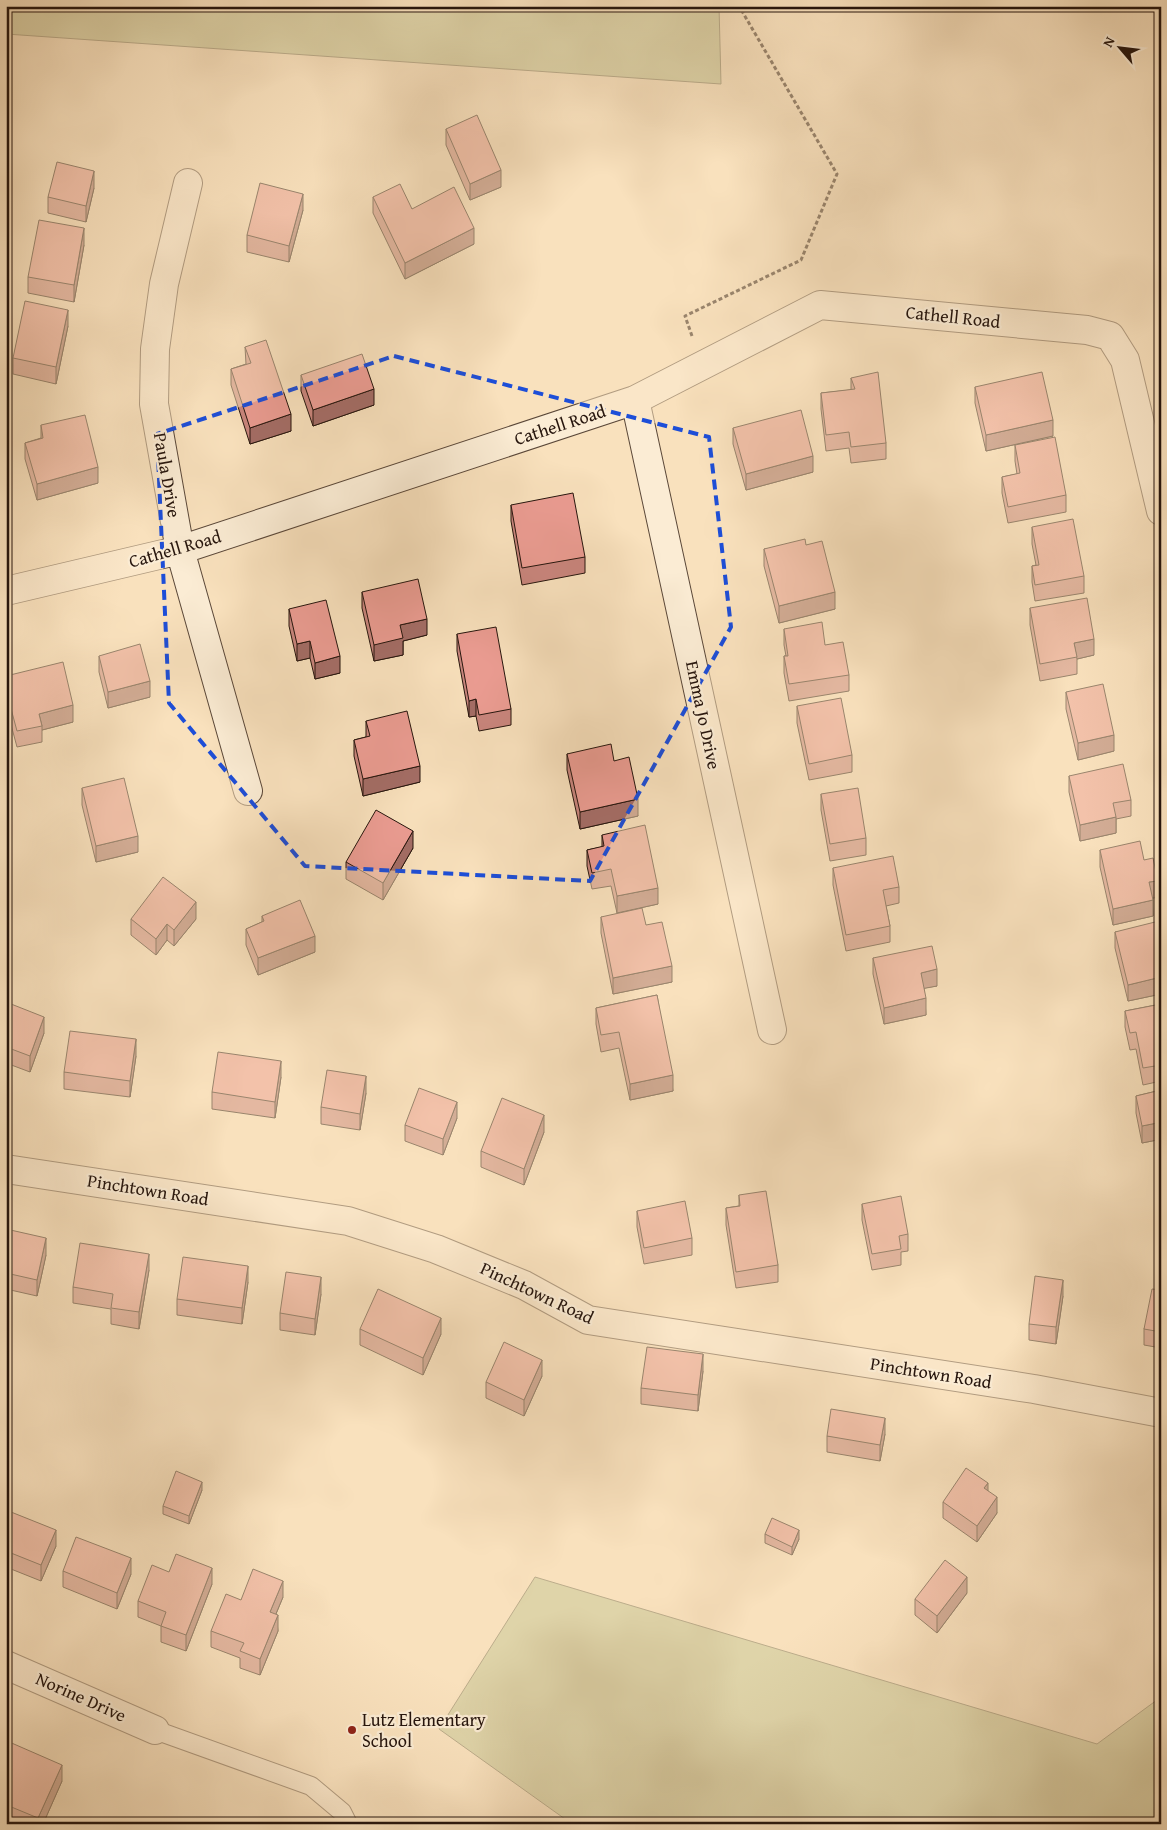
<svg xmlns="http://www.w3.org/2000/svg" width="1167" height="1830" viewBox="0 0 1167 1830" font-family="'Gentium Book Plus',serif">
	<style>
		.green { fill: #bec391; stroke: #726c4f }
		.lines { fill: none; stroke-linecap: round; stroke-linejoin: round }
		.lane-casing { stroke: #5b4839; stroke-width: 20 }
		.street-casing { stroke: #5b4839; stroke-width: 30 }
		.path { stroke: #26150d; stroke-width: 3; stroke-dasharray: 4 2.5; stroke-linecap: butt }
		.lane { stroke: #fbecd4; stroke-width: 18 }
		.street { stroke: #fbecd4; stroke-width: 28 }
		.wall { fill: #ca867e; stroke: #26150d }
		.shaded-wall { fill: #a46d66; stroke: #26150d }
		.building { fill: #eb9c92; stroke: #26150d }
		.marked { fill: none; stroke: #1d4ed8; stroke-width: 4; stroke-dasharray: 10 6; stroke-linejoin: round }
		.poi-dot { fill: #8f2418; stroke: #fbecd4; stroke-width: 2 }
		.labels { text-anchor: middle; stroke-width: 4.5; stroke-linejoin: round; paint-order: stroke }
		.street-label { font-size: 18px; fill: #26150d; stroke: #fbecd4 }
		.poi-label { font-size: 18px; fill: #26150d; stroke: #fbecd4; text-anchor: start }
	</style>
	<rect width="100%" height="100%" fill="#f9e1bd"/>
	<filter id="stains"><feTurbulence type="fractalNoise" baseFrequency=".004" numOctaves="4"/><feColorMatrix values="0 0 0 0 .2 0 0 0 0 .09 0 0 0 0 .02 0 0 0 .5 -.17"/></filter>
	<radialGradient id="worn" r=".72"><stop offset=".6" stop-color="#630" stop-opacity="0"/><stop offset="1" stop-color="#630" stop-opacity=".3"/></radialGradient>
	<path class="green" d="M 6,6 L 719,6 L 721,84 L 6,34 Z
		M 535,1577 L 1097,1744 L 1161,1697 L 1161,1824 L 572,1824 L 439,1729 Z"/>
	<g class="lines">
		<defs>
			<path id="lane" d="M 155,1730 L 311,1786 L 342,1812 L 348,1824"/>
			<path id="street" d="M 188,183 L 164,284 L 155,349 L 154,404 L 180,550 L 248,791
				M 635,400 L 772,1030
				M 6,591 L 180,550 L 635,400 L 820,305 L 1087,330 L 1110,336 L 1125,360 L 1161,511
				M 6,1169 L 348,1221 L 436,1249 L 524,1285 L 588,1320 L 1034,1389 L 1161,1413
				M 6,1665 L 155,1730"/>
		</defs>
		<use href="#lane" class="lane-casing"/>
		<use href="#street" class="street-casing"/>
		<path class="path" d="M 692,336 L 685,316 L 801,260 L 837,174 L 739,6"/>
		<use href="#lane" class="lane"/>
		<use href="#street" class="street"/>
	</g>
	<path class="wall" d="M 446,129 L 501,187 L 470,200 L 446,145 Z
		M 94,188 L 86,222 L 48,213 L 48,197 Z
		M 373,197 L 412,209 L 474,244 L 405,279 L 373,213 Z
		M 303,210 L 289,262 L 247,252 L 247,235 Z
		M 84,245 L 74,302 L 28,293 L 28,277 Z
		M 68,326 L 56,384 L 13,374 L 13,358 Z
		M 245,347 L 291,431 L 250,444 L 231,385 L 231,369 L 246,364 Z
		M 301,375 L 374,405 L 313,426 L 301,391 Z
		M 851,378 L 886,443 L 886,459 L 851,463 L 849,448 L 826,451 L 821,409 L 821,393 L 851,390 Z
		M 975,387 L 1053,436 L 986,451 L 975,403 Z
		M 41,425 L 98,483 L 37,500 L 25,459 L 25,443 L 41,438 Z
		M 733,428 L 813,472 L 746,490 L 733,444 Z
		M 1015,445 L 1066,495 L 1066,512 L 1008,523 L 1002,493 L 1002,477 L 1017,474 L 1015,461 Z
		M 511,505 L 585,557 L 585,573 L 522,585 L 511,521 Z
		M 1032,527 L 1084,576 L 1084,593 L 1035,601 L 1032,582 L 1032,566 L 1036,565 L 1032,544 Z
		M 806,545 L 835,609 L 779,623 L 764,566 L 764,549 Z
		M 362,592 L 427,635 L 403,641 L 403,655 L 374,661 L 362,608 Z
		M 1030,608 L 1094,655 L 1077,659 L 1077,674 L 1040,681 L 1030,625 Z
		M 289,609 L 340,673 L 315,679 L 310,658 L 297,661 L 289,626 Z
		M 784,629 L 825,645 L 849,675 L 849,691 L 789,701 L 784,673 L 784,656 L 786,656 L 784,645 Z
		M 457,634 L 511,709 L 511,725 L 479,731 L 476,716 L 469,717 L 457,651 Z
		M 99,656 L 150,697 L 108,708 L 99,672 Z
		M 6,676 L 73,722 L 42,730 L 42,742 L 17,747 L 6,706 Z
		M 1066,692 L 1114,751 L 1078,760 L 1066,709 Z
		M 797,706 L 852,755 L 852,772 L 809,780 L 797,723 Z
		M 366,721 L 420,782 L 363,796 L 354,756 L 354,740 L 366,737 Z
		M 567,754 L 614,761 L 638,816 L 580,829 L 567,770 Z
		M 1069,776 L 1131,800 L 1131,816 L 1116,819 L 1116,833 L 1080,841 L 1069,792 Z
		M 82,788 L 138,852 L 96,862 L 82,805 Z
		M 821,794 L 866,838 L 866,855 L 830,861 L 821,810 Z
		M 602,835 L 658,904 L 617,913 L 611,886 L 592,889 L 587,866 L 587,850 L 602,847 Z
		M 413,848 L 383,900 L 346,879 L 346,862 Z
		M 1100,850 L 1144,860 L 1158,897 L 1152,898 L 1153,916 L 1113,925 L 1100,867 Z
		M 833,868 L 899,887 L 899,903 L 886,906 L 890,926 L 890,942 L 846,951 L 833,885 Z
		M 262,916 L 315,952 L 258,975 L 246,945 L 246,929 L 262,922 Z
		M 601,917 L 646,925 L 672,982 L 613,994 L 601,933 Z
		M 131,919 L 196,919 L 174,946 L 167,940 L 156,955 L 131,935 Z
		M 1161,931 L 1161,994 L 1128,1001 L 1115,948 L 1115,932 Z
		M 873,958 L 937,986 L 924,988 L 926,1015 L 884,1024 L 873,974 Z
		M 657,995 L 673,1091 L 630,1100 L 619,1048 L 601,1052 L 596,1024 L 596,1008 Z
		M 6,1002 L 44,1033 L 30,1072 L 6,1063 Z
		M 1161,1004 L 1161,1081 L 1143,1085 L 1136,1049 L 1130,1050 L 1125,1027 L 1125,1011 Z
		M 136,1056 L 130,1097 L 64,1089 L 64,1072 Z
		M 281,1077 L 275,1118 L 212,1109 L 212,1092 Z
		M 1161,1090 L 1161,1158 L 1157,1140 L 1142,1143 L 1136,1113 L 1136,1096 Z
		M 366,1093 L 360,1130 L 321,1124 L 321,1107 Z
		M 457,1118 L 443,1155 L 405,1141 L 405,1125 Z
		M 544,1132 L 524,1185 L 481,1167 L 481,1151 Z
		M 739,1195 L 778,1265 L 778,1282 L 736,1288 L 726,1225 L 726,1208 L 739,1206 Z
		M 862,1204 L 908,1234 L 908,1251 L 901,1252 L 901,1265 L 872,1270 L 862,1220 Z
		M 637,1211 L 692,1238 L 692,1255 L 644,1264 L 637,1227 Z
		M 6,1229 L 46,1255 L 37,1296 L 6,1289 Z
		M 149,1270 L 139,1329 L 111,1324 L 111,1309 L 73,1303 L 73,1287 Z
		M 248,1282 L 242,1324 L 177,1315 L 177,1299 Z
		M 1161,1290 L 1161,1348 L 1144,1345 L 1144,1329 Z
		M 321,1294 L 315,1335 L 280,1330 L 280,1313 Z
		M 1063,1296 L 1056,1344 L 1029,1340 L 1029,1324 Z
		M 360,1329 L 441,1334 L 423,1375 L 360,1345 Z
		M 703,1371 L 698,1411 L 641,1404 L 641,1388 Z
		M 542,1376 L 524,1416 L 486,1398 L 486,1382 Z
		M 885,1434 L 880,1461 L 827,1452 L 827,1436 Z
		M 202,1490 L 189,1524 L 163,1514 L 163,1506 Z
		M 988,1491 L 997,1513 L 977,1542 L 943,1518 L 943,1502 Z
		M 6,1510 L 56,1546 L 41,1581 L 6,1567 Z
		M 765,1534 L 799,1539 L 792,1555 L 765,1543 Z
		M 63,1571 L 131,1574 L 117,1609 L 63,1587 Z
		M 169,1572 L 212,1584 L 186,1651 L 161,1642 L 161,1626 L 138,1617 L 138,1601 Z
		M 967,1593 L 937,1633 L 915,1615 L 915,1599 Z
		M 283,1597 L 276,1614 L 278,1631 L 260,1675 L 240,1668 L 240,1658 L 211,1647 L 211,1631 L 241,1600 Z
		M 6,1743 L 62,1781 L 43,1824 L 13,1824 L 9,1822 L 8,1824 L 6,1824 Z"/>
	<path class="shaded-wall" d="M 501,170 L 501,187 L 470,200 L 470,184 Z
		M 94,171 L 94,188 L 86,222 L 86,206 Z
		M 303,194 L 303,210 L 289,262 L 289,246 Z
		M 84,228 L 84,245 L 74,302 L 74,285 Z
		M 474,228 L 474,244 L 405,279 L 405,263 Z
		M 68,310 L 68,326 L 56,384 L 56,367 Z
		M 374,389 L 374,405 L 313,426 L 313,410 Z
		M 291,414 L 291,431 L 250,444 L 250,428 Z
		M 1053,420 L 1053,436 L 986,451 L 986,435 Z
		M 813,456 L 813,472 L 746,490 L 746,474 Z
		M 98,467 L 98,483 L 37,500 L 37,484 Z
		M 835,592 L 835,609 L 779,623 L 779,606 Z
		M 427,619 L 427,635 L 403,641 L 403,655 L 374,661 L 374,645 L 400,625 Z
		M 1094,639 L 1094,655 L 1077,659 L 1074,643 Z
		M 310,641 L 310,658 L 297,661 L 297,644 Z
		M 340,656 L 340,673 L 315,679 L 315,663 Z
		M 150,681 L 150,697 L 108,708 L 108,692 Z
		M 476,699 L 476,716 L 469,717 L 469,701 Z
		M 73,705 L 73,722 L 42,730 L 42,726 L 39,714 Z
		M 1114,735 L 1114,751 L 1078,760 L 1078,743 Z
		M 420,766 L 420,782 L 363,796 L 363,779 Z
		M 638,799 L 638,816 L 580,829 L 580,812 Z
		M 1116,817 L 1116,833 L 1080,841 L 1080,825 Z
		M 413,831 L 413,848 L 383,900 L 383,883 Z
		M 138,836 L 138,852 L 96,862 L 96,846 Z
		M 1158,881 L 1158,897 L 1149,899 L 1149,882 Z
		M 658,888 L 658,904 L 617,913 L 617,896 Z
		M 1153,900 L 1153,916 L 1113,925 L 1113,909 Z
		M 196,902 L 196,919 L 174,946 L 174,930 Z
		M 167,924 L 167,940 L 156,955 L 156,939 Z
		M 315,936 L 315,952 L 258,975 L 258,958 Z
		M 672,966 L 672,982 L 613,994 L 613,978 Z
		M 937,969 L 937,986 L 921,989 L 921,973 Z
		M 1161,977 L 1161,994 L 1128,1001 L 1128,985 Z
		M 926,998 L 926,1015 L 884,1024 L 884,1008 Z
		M 44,1017 L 44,1033 L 30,1072 L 30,1056 Z
		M 136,1039 L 136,1056 L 130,1097 L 130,1081 Z
		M 281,1061 L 281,1077 L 275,1118 L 275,1102 Z
		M 673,1075 L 673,1091 L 630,1100 L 630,1084 Z
		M 366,1076 L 366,1093 L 360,1130 L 360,1114 Z
		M 457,1102 L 457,1118 L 443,1155 L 443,1139 Z
		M 544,1115 L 544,1132 L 524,1185 L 524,1169 Z
		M 1157,1123 L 1157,1140 L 1142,1143 L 1142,1126 Z
		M 46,1238 L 46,1255 L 37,1296 L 37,1280 Z
		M 149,1254 L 149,1270 L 139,1329 L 139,1312 Z
		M 248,1266 L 248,1282 L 242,1324 L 242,1308 Z
		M 321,1277 L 321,1294 L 315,1335 L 315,1319 Z
		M 1063,1280 L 1063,1296 L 1056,1344 L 1056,1327 Z
		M 441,1318 L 441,1334 L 423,1375 L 423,1358 Z
		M 703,1354 L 703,1371 L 698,1411 L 698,1395 Z
		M 542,1360 L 542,1376 L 524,1416 L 524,1400 Z
		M 885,1418 L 885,1434 L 880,1461 L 880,1445 Z
		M 202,1482 L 202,1490 L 189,1524 L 189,1516 Z
		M 988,1483 L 988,1499 L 984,1488 Z
		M 997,1497 L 997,1513 L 977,1542 L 977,1526 Z
		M 56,1530 L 56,1546 L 41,1581 L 41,1565 Z
		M 799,1530 L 799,1539 L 792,1555 L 792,1547 Z
		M 131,1558 L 131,1574 L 117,1609 L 117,1593 Z
		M 212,1568 L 212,1584 L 186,1651 L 186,1635 Z
		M 967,1577 L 967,1593 L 937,1633 L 937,1616 Z
		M 283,1581 L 283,1597 L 270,1628 L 270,1612 Z
		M 278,1615 L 278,1631 L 260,1675 L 260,1659 Z
		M 62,1765 L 62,1781 L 43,1824 L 38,1824 L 38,1818 Z
		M 9,1806 L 9,1822 L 7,1824 L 7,1809 Z"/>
	<path class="building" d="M 477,115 L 501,170 L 470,184 L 446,129 Z
		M 57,162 L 94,171 L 86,206 L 48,197 Z
		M 260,183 L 303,194 L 289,246 L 247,235 Z
		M 400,184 L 412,209 L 454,187 L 474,228 L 405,263 L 373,197 Z
		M 39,220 L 84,228 L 74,285 L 28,277 Z
		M 25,301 L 68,310 L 56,367 L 13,358 Z
		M 266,340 L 291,414 L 250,428 L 231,369 L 251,363 L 245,347 Z
		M 362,354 L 374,389 L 313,410 L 301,375 Z
		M 878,372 L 886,443 L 851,447 L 849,432 L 826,435 L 821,393 L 855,389 L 851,378 Z
		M 1042,372 L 1053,420 L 986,435 L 975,387 Z
		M 801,410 L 813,456 L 746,474 L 733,428 Z
		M 85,415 L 98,467 L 37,484 L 25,443 L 43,438 L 41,425 Z
		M 1055,437 L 1066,495 L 1008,507 L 1002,477 L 1020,473 L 1015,445 Z
		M 573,493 L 585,557 L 522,568 L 511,505 Z
		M 1073,519 L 1084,576 L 1035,585 L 1032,566 L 1039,565 L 1032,527 Z
		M 805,539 L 806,545 L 822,541 L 835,592 L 779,606 L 764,549 Z
		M 418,579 L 427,619 L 400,625 L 403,638 L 374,645 L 362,592 Z
		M 1087,598 L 1094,639 L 1074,643 L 1077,657 L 1040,664 L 1030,608 Z
		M 326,600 L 340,656 L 315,663 L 310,641 L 297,644 L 289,609 Z
		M 822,622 L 825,645 L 843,642 L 849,675 L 789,684 L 784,656 L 788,656 L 784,629 Z
		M 496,627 L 511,709 L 479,715 L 476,699 L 469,701 L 457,634 Z
		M 140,644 L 150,681 L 108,692 L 99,656 Z
		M 63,662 L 73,705 L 39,714 L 42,726 L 17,731 L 6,690 L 6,676 Z
		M 1103,684 L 1114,735 L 1078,743 L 1066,692 Z
		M 841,698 L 852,755 L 809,764 L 797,706 Z
		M 407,711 L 420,766 L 363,779 L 354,740 L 370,736 L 366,721 Z
		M 611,744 L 614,761 L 629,757 L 638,799 L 580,812 L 567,754 Z
		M 1123,764 L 1131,800 L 1113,803 L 1116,817 L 1080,825 L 1069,776 Z
		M 124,778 L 138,836 L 96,846 L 82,788 Z
		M 858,788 L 866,838 L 830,844 L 821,794 Z
		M 376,810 L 413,831 L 383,883 L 346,862 Z
		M 645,825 L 658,888 L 617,896 L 611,869 L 592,873 L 587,850 L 604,846 L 602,835 Z
		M 1140,841 L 1144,860 L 1153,858 L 1158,881 L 1149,882 L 1153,900 L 1113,909 L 1100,850 Z
		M 893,856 L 899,887 L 883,890 L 890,926 L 846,935 L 833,868 Z
		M 163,877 L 196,902 L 174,930 L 167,924 L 156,939 L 131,919 Z
		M 300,900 L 315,936 L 258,958 L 246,929 L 264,921 L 262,916 Z
		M 642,908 L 646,925 L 662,922 L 672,966 L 613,978 L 601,917 Z
		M 1159,921 L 1161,931 L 1161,977 L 1128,985 L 1115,932 Z
		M 932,946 L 937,969 L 921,973 L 926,998 L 884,1008 L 873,958 Z
		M 657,995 L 673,1075 L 630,1084 L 619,1032 L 601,1035 L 596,1008 Z
		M 6,1002 L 44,1017 L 30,1056 L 6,1047 Z
		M 1161,1004 L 1161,1065 L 1143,1068 L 1136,1032 L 1130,1033 L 1125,1011 Z
		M 70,1031 L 136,1039 L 130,1081 L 64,1072 Z
		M 218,1052 L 281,1061 L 275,1102 L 212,1092 Z
		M 327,1070 L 366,1076 L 360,1114 L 321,1107 Z
		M 419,1088 L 457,1102 L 443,1139 L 405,1125 Z
		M 1161,1090 L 1161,1141 L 1157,1123 L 1142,1126 L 1136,1096 Z
		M 502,1098 L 544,1115 L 524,1169 L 481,1151 Z
		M 766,1191 L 778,1265 L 736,1272 L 726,1208 L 740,1206 L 739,1195 Z
		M 901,1196 L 908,1234 L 899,1236 L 901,1249 L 872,1254 L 862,1204 Z
		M 685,1201 L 692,1238 L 644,1248 L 637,1211 Z
		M 6,1229 L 46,1238 L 37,1280 L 6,1273 Z
		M 80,1243 L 149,1254 L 139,1312 L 111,1308 L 113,1294 L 73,1287 Z
		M 183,1257 L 248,1266 L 242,1308 L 177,1299 Z
		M 286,1272 L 321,1277 L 315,1319 L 280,1313 Z
		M 1035,1276 L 1063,1280 L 1056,1327 L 1029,1324 Z
		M 378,1289 L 441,1318 L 423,1358 L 360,1329 Z
		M 1152,1289 L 1161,1290 L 1161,1332 L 1144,1329 Z
		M 504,1342 L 542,1360 L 524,1400 L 486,1382 Z
		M 647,1347 L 703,1354 L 698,1395 L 641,1388 Z
		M 831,1409 L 885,1418 L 880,1445 L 827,1436 Z
		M 966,1468 L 988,1483 L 984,1488 L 997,1497 L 977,1526 L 943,1502 Z
		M 176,1471 L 202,1482 L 189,1516 L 163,1506 Z
		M 6,1510 L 56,1530 L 41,1565 L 6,1551 Z
		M 772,1518 L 799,1530 L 792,1547 L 765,1534 Z
		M 76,1537 L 131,1558 L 117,1593 L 63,1571 Z
		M 176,1554 L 212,1568 L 186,1635 L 161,1626 L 166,1612 L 138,1601 L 152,1565 L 169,1572 Z
		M 945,1560 L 967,1577 L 937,1616 L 915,1599 Z
		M 253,1569 L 283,1581 L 270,1612 L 278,1615 L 260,1659 L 240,1651 L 244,1643 L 211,1631 L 226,1594 L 241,1600 Z
		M 7,1741 L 62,1765 L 38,1818 L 9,1806 L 7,1809 L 6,1808 L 6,1743 Z"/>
	<path d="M0 0H1167V1830H0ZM 394,356 L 709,437 L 731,627 L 590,881 L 305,866 L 169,703 L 157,434 Z" fill="#f9e1bd" fill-opacity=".55" fill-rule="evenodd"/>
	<path class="marked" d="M 394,356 L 709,437 L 731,627 L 590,881 L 305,866 L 169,703 L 157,434 Z"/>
	<circle class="poi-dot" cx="352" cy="1730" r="5"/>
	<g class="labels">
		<g class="street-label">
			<text transform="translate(953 317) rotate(6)" y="6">Cathell Road</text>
			<text transform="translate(560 425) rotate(-18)" y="6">Cathell Road</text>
			<text transform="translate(167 475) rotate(80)" y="6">Paula Drive</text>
			<text transform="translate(175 549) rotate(-16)" y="6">Cathell Road</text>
			<text transform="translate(703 715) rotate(78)" y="6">Emma Jo Drive</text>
			<text transform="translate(148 1190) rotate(9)" y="6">Pinchtown Road</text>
			<text transform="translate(537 1293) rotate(25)" y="6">Pinchtown Road</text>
			<text transform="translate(931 1373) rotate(9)" y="6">Pinchtown Road</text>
			<text transform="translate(81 1697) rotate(24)" y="6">Norine Drive</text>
		</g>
		<g class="poi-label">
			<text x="362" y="1726">Lutz Elementary<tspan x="362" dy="21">School</tspan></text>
		</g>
	</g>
	<rect width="1167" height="1830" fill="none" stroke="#f9e1bd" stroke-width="25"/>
	<rect x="8" y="8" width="1152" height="1815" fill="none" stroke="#26150d" stroke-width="2.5"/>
	<rect x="12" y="12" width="1142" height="1805" fill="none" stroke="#26150d"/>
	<g transform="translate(1120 48) rotate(298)" stroke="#fbecd4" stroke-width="4" paint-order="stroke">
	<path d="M0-4L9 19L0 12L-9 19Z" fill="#26150d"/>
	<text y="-8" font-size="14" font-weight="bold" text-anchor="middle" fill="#26150d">N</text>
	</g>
	<rect width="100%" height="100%" filter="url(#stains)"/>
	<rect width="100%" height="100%" fill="url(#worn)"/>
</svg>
